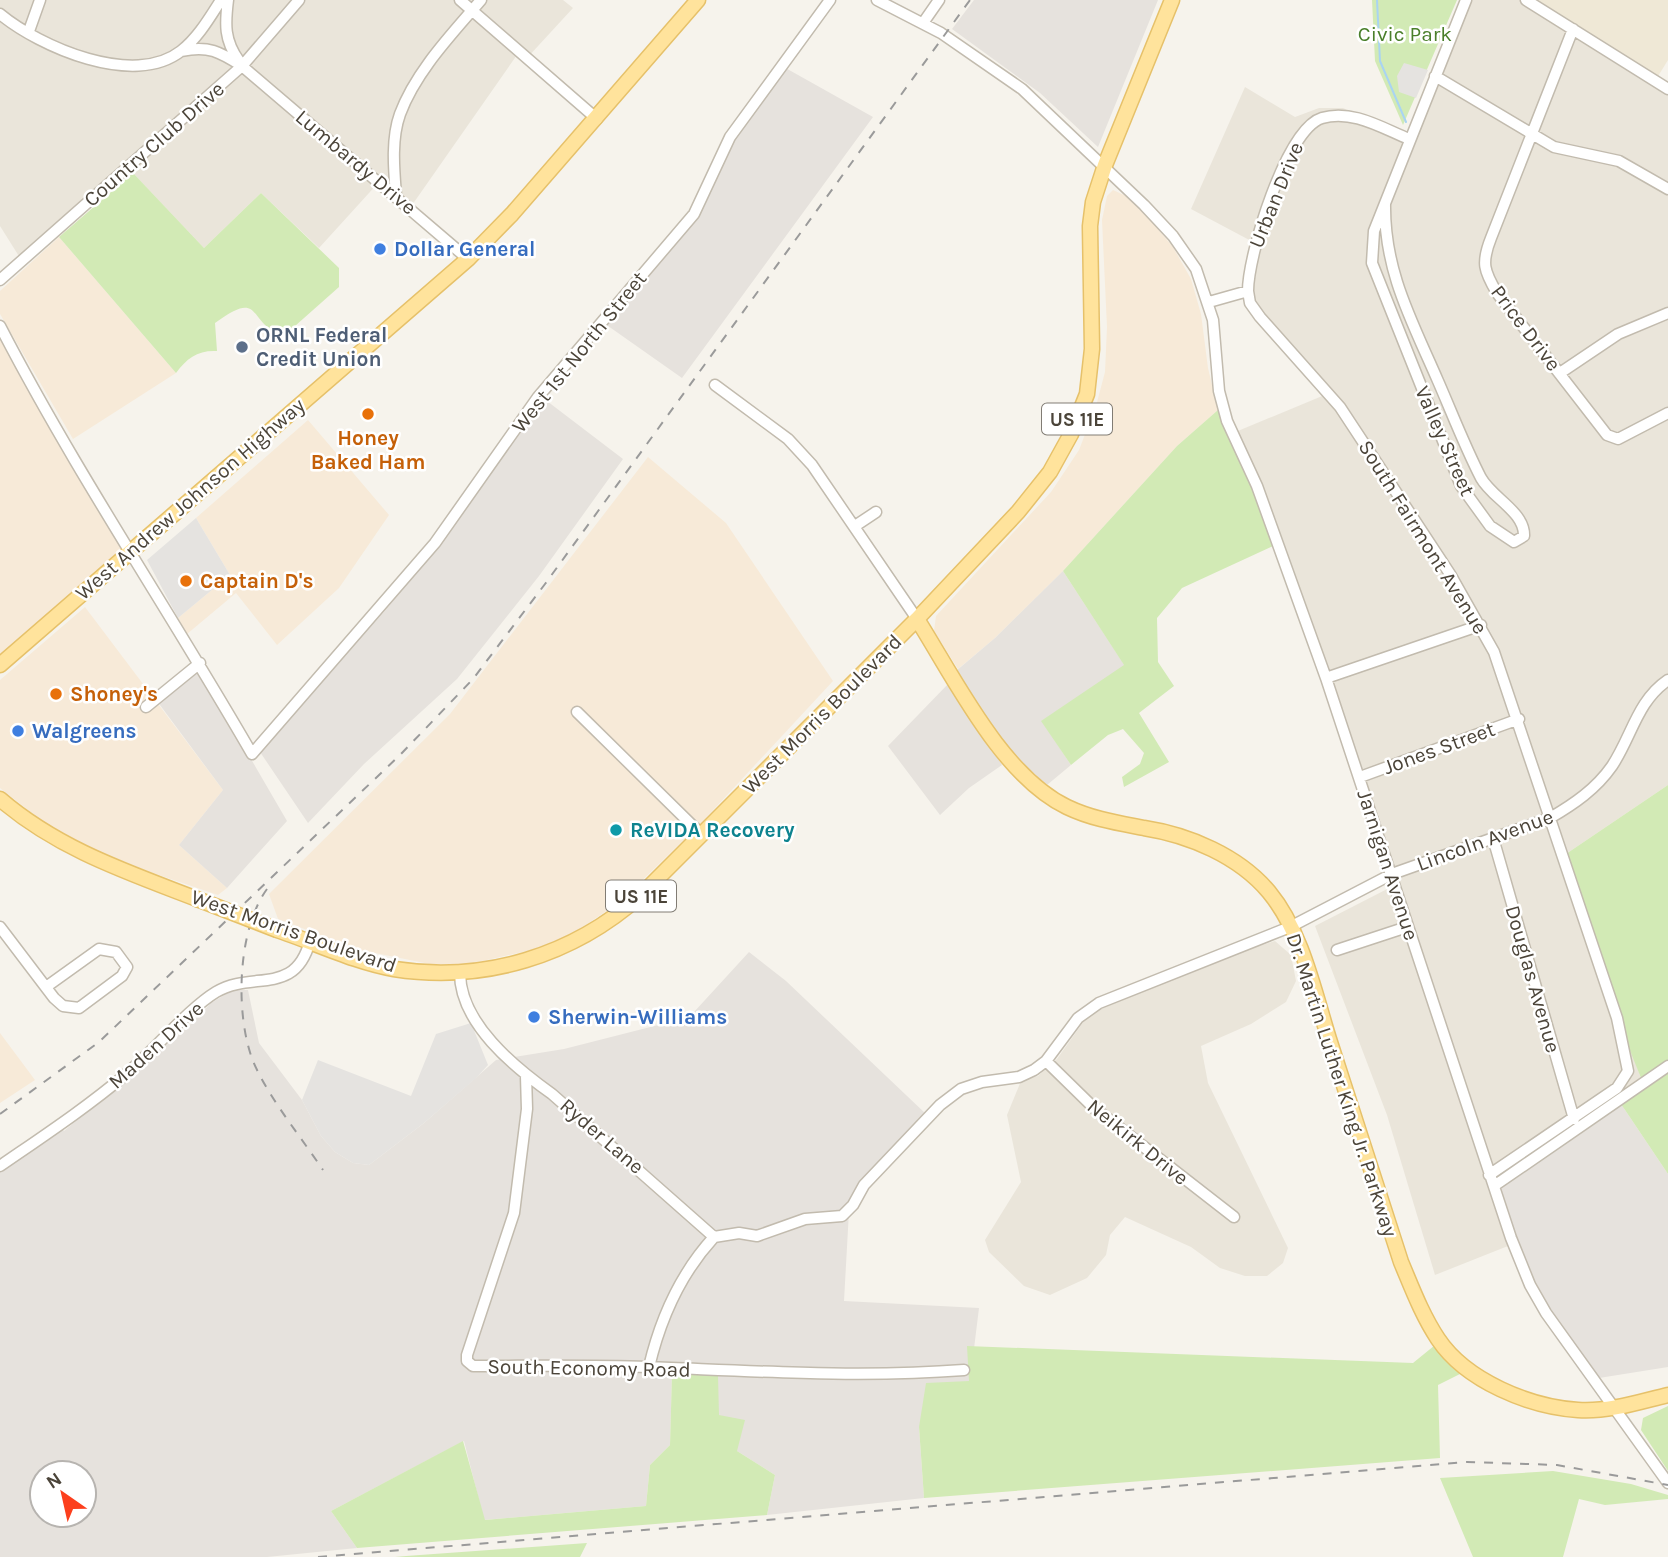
<svg xmlns="http://www.w3.org/2000/svg" width="1668" height="1557" viewBox="0 0 1668 1557" font-family="Karla,sans-serif">
	<style>
		.residential { fill: #eae5da }
		.commercial { fill: #f7ead8 }
		.industrial { fill: #e6e2dd; fill-rule: evenodd }
		.education { fill: #efe8d6 }
		.green { fill: #d2eab5 }
		.parking { fill: #e5e3e0 }
		.lines { fill: none; stroke-linecap: round; stroke-linejoin: round }
		.stream { stroke: #a9d4f2; stroke-width: 2 }
		.minor-casing { stroke: #c2bbae; stroke-width: 13 }
		.major-casing { stroke: #e6c16a; stroke-width: 17 }
		.minor { stroke: #fff; stroke-width: 10 }
		.major { stroke: #ffe39c; stroke-width: 14 }
		.rail { stroke: #9a9a9a; stroke-width: 2; stroke-dasharray: 9 9; stroke-linecap: butt }
		.major-bridge-casing { stroke: #e6c16a; stroke-width: 17; stroke-linecap: butt }
		.major-bridge { stroke: #ffe39c; stroke-width: 14 }
		.shop-dot { fill: #3f7fe0; stroke: #fff; stroke-width: 2.5 }
		.service-dot { fill: #5c6f8a; stroke: #fff; stroke-width: 2.5 }
		.food-dot { fill: #e8710a; stroke: #fff; stroke-width: 2.5 }
		.culture-dot { fill: #0f9aa8; stroke: #fff; stroke-width: 2.5 }
		.labels { text-anchor: middle; stroke-width: 5; stroke-linejoin: round; paint-order: stroke }
		.shield { fill: #fff; stroke: #817c74; stroke-width: 2 }
		.shield-label { font-size: 19px; font-weight: bold; fill: #4b4439 }
		.park-label { font-size: 21px; fill: #4a7f2a; stroke: #fff }
		.street-label { font-size: 21px; fill: #4b4439; stroke: #fff }
		.shop-label { font-size: 21px; font-weight: bold; fill: #366cbe; stroke: #fff; text-anchor: start }
		.service-label { font-size: 21px; font-weight: bold; fill: #4e5e75; stroke: #fff; text-anchor: start }
		.food-label { font-size: 21px; font-weight: bold; fill: #c56008; stroke: #fff; text-anchor: start }
		.culture-label { font-size: 21px; font-weight: bold; fill: #0d838f; stroke: #fff; text-anchor: start }
	</style>
	<rect width="100%" height="100%" fill="#f6f3ec"/>
	<path class="residential" d="M 0,0 L 563,0 L 573,8 L 527,58 L 519,52 L 410,208 L 379,182 L 319,248 L 261,193 L 204,248 L 128,168 L 22,261 L 0,226 Z
		M 1466,0 L 1526,0 L 1668,89 L 1668,785 L 1563,856 L 1643,1084 L 1513,1244 L 1435,1275 L 1387,1115 L 1315,926 L 1395,885 L 1233,433 L 1327,394 L 1250,303 L 1255,243 L 1191,209 L 1245,87 L 1295,117 L 1319,108 L 1343,108 L 1409,139 Z
		M 1275,941 L 1291,955 L 1296,981 L 1286,1002 L 1251,1024 L 1201,1046 L 1208,1083 L 1288,1248 L 1283,1263 L 1267,1276 L 1245,1276 L 1220,1268 L 1191,1247 L 1125,1217 L 1110,1235 L 1106,1255 L 1087,1278 L 1050,1295 L 1024,1286 L 989,1252 L 985,1240 L 1021,1182 L 1007,1115 L 1021,1081 L 1038,1076 L 1057,1059 L 1084,1021 L 1099,1010 L 1226,956 Z"/>
	<path class="commercial" d="M 1113,190 L 1126,196 L 1152,222 L 1173,247 L 1191,279 L 1201,314 L 1208,368 L 1218,410 L 1177,446 L 1063,571 L 995,638 L 958,669 L 934,631 L 936,616 L 1051,492 L 1079,450 L 1096,406 L 1105,372 L 1107,327 L 1102,220 L 1107,196 Z
		M 59,237 L 176,373 L 73,439 L 0,314 L 0,291 Z
		M 0,326 L 129,551 L 0,664 Z
		M 308,420 L 389,515 L 339,588 L 277,645 L 236,593 L 187,634 L 178,618 L 230,575 L 196,518 Z
		M 648,457 L 726,523 L 833,681 L 702,822 L 620,902 L 575,932 L 536,949 L 469,964 L 435,965 L 360,950 L 278,919 L 269,894 L 450,714 Z
		M 85,607 L 223,790 L 179,845 L 227,888 L 218,895 L 150,872 L 81,844 L 42,821 L 0,788 L 0,680 Z
		M 0,1033 L 35,1080 L 0,1103 Z"/>
	<path class="industrial" d="M 974,0 L 1158,0 L 1098,147 L 1040,93 L 952,29 Z
		M 782,66 L 873,117 L 682,378 L 601,321 L 694,214 L 728,141 Z
		M 543,398 L 623,459 L 539,576 L 457,679 L 364,764 L 308,823 L 258,749 L 384,612 L 451,528 Z
		M 1063,571 L 1125,666 L 1042,721 L 1071,765 L 1047,785 L 1011,753 L 956,671 L 995,638 Z
		M 197,666 L 287,821 L 227,888 L 179,845 L 223,790 L 157,701 Z
		M 949,683 L 1002,765 L 969,788 L 940,815 L 888,746 Z
		M 749,952 L 786,981 L 926,1114 L 849,1211 L 844,1301 L 979,1308 L 970,1381 L 919,1427 L 924,1498 L 767,1515 L 775,1475 L 737,1451 L 719,1415 L 672,1374 L 670,1445 L 650,1465 L 646,1506 L 484,1520 L 464,1441 L 331,1511 L 357,1548 L 267,1557 L 0,1557 L 0,1166 L 59,1125 L 64,1131 L 187,1028 L 211,1003 L 233,990 L 248,990 L 259,1043 L 302,1100 L 321,1136 L 335,1152 L 353,1163 L 369,1165 L 424,1123 L 496,1060 L 564,1049 L 670,1022 L 694,1012 ZM 42,1473 L 84,1473 L 84,1515 L 42,1515 Z
		M 1619,1101 L 1668,1174 L 1668,1367 L 1599,1378 L 1559,1325 L 1529,1277 L 1494,1186 Z"/>
	<path class="education" d="M 1526,0 L 1668,0 L 1668,60 L 1655,81 Z"/>
	<path class="green" d="M 1372,0 L 1457,0 L 1403,125 L 1375,61 Z
		M 133,173 L 204,248 L 261,193 L 339,268 L 339,287 L 295,326 L 278,334 C 248,320 261,289 215,323 L 217,351 C 198,350 187,358 176,373 L 59,237 Z
		M 1218,410 L 1253,489 L 1273,546 L 1182,588 L 1157,618 L 1158,662 L 1174,686 L 1139,713 L 1169,762 L 1124,787 L 1122,777 L 1140,764 L 1144,753 L 1123,729 L 1108,735 L 1071,765 L 1041,721 L 1124,665 L 1063,571 L 1177,446 Z
		M 1668,785 L 1668,1174 L 1619,1101 L 1643,1083 L 1617,1018 L 1563,856 Z
		M 1440,1341 L 1470,1369 L 1438,1385 L 1440,1458 L 924,1498 L 919,1427 L 926,1383 L 969,1381 L 967,1346 L 1413,1363 Z
		M 672,1373 L 718,1376 L 719,1415 L 745,1420 L 737,1451 L 775,1475 L 767,1515 L 357,1548 L 331,1511 L 463,1441 L 485,1520 L 646,1506 L 650,1465 L 670,1445 Z
		M 1668,1406 L 1668,1471 L 1641,1430 L 1643,1418 Z
		M 1553,1471 L 1631,1484 L 1668,1495 L 1668,1499 L 1605,1505 L 1579,1499 L 1563,1557 L 1473,1557 L 1440,1478 Z
		M 587,1543 L 580,1557 L 395,1557 L 406,1556 Z"/>
	<path class="parking" d="M 1404,63 L 1428,70 L 1416,98 L 1399,92 L 1397,76 Z
		M 196,518 L 230,575 L 178,618 L 147,560 Z
		M 471,1023 L 488,1065 L 476,1078 L 424,1123 L 369,1165 L 353,1163 L 335,1152 L 321,1136 L 302,1100 L 318,1060 L 411,1096 L 436,1034 Z"/>
	<g class="lines">
		<path class="stream" d="M 1377,0 L 1380,61 L 1406,122"/>
		<defs>
			<path id="minor" d="M 228,0 C 225,24 224,40 239,61
				M 460,0 L 597,119
				M 877,0 L 941,33 L 1022,89 L 1144,205 L 1173,236 L 1196,269 L 1213,320 L 1219,391 L 1227,421 L 1257,486 L 1326,678 L 1511,1238 L 1530,1285 L 1546,1313 L 1668,1483
				M 1526,0 L 1668,89
				M 0,14 C 40,47 134,88 181,51 C 198,38 210,17 221,0
				M 923,23 L 939,0
				M 1573,29 L 1491,238 C 1481,263 1484,271 1497,293 L 1607,435 L 1618,439 L 1668,413
				M 29,31 L 40,0
				M 182,51 C 208,45 220,52 242,66 L 468,259
				M 1435,76 L 1554,147 L 1619,161 L 1668,189
				M 396,195 C 394,170 391,139 400,114 C 416,71 452,34 481,0
				M 1385,204 C 1384,271 1412,321 1438,381 C 1452,413 1465,447 1481,478 C 1492,498 1525,512 1524,536 L 1514,542 L 1490,526 L 1461,486 L 1372,263 L 1374,231 L 1466,0
				M 0,280 L 242,66 L 299,0
				M 1248,291 C 1248,255 1286,129 1322,118 C 1352,109 1382,128 1409,139
				M 1209,302 L 1248,291 L 1250,303 L 1260,317 L 1340,407 L 1450,574 L 1494,652 L 1617,1018 L 1628,1071 L 1617,1088 L 1489,1175
				M 0,326 C 76,473 169,610 252,754 L 435,543 L 538,397 L 694,214 L 730,137 L 830,0
				M 1560,373 L 1618,334 L 1668,313
				M 715,385 L 788,439 L 812,465 L 917,619
				M 855,526 L 876,512
				M 1326,678 L 1481,625
				M 146,707 L 200,663
				M 577,712 L 702,835
				M 1360,777 L 1519,719
				M 1493,838 L 1574,1119
				M 0,927 L 54,998 L 63,1006 L 79,1008 L 122,976 L 127,967 L 116,952 L 99,949 L 46,987
				M 1337,950 L 1407,927
				M 460,973 C 460,1023 514,1067 552,1094 L 714,1237
				M 1046,1061 L 1094,1108 L 1234,1217
				M 526,1076 L 527,1109 L 514,1213 L 467,1355 L 467,1361 L 473,1366 C 532,1366 590,1365 649,1367 C 754,1371 859,1378 964,1370
				M 0,1166 C 42,1137 86,1108 125,1075 C 152,1053 188,1009 216,992 C 253,970 295,997 310,941
				M 1494,1186 L 1668,1066
				M 714,1237 L 739,1233 L 757,1236 L 805,1219 L 842,1216 L 853,1205 L 864,1185 L 940,1105 L 961,1089 L 982,1082 L 1019,1077 L 1034,1070 L 1046,1061 L 1078,1018 L 1099,1003 L 1290,927 L 1392,874 L 1550,818 C 1574,804 1596,789 1612,766 C 1632,736 1637,701 1668,680
				M 649,1367 C 660,1320 681,1273 714,1237"/>
			<path id="major" d="M 917,619 C 955,679 1002,776 1067,807 C 1092,819 1118,823 1144,828 C 1189,835 1239,856 1269,892 C 1302,932 1314,991 1329,1039 C 1353,1113 1377,1188 1401,1262 C 1412,1288 1422,1315 1438,1339 C 1466,1381 1530,1407 1578,1410 C 1609,1412 1639,1402 1668,1395
				M 0,665 L 468,259 L 512,214 L 698,0
				M 0,799 C 58,849 127,872 197,899
				M 277,930 C 313,942 357,963 394,969 C 484,983 573,956 641,895 L 917,619 L 1018,512 L 1050,472 L 1071,434 L 1087,394 L 1092,349 L 1090,226 L 1093,202 L 1105,165 L 1172,0"/>
		</defs>
		<use href="#minor" class="minor-casing"/>
		<use href="#major" class="major-casing"/>
		<use href="#minor" class="minor"/>
		<use href="#major" class="major"/>
		<path class="rail" d="M 267,889 C 237,930 235,1015 253,1061 C 268,1097 301,1137 323,1170
			M 0,1114 L 99,1042 L 401,754 L 473,679 L 545,584 L 970,0
			M 318,1557 L 1467,1462 L 1557,1465 L 1668,1485"/>
		<defs>
			<path id="major-bridge" d="M 197,899 L 277,930"/>
		</defs>
		<use href="#major-bridge" class="major-bridge-casing"/>
		<use href="#major-bridge" class="major-bridge"/>
	</g>
	<g class="shop-dot">
		<circle cx="380" cy="249" r="7"/>
		<circle cx="18" cy="731" r="7"/>
		<circle cx="534" cy="1017" r="7"/>
	</g>
	<circle class="service-dot" cx="242" cy="347" r="7"/>
	<g class="food-dot">
		<circle cx="368" cy="414" r="7"/>
		<circle cx="186" cy="581" r="7"/>
		<circle cx="56" cy="694" r="7"/>
	</g>
	<circle class="culture-dot" cx="616" cy="830" r="7"/>
	<g class="labels">
		<g class="shield">
			<rect x="1042" y="403.5" width="70" height="31" rx="5"/>
			<rect x="606" y="880.5" width="70" height="31" rx="5"/>
		</g>
		<g class="shield-label">
			<text x="1077" y="426">US 11E</text>
			<text x="641" y="903">US 11E</text>
		</g>
		<g class="park-label">
			<text x="1405" y="41">Civic Park</text>
		</g>
		<g class="street-label">
			<text transform="translate(154 144) rotate(-41)" y="7">Country Club Drive</text>
			<text transform="translate(356 162) rotate(40)" y="7">Lumbardy Drive</text>
			<text transform="translate(1276 195) rotate(-68)" y="7">Urban Drive</text>
			<text transform="translate(1526 328) rotate(53)" y="7">Price Drive</text>
			<text transform="translate(579 352) rotate(-51)" y="7">West 1st North Street</text>
			<text transform="translate(1445 441) rotate(66)" y="7">Valley Street</text>
			<text transform="translate(190 499) rotate(-41)" y="7">West Andrew Johnson Highway</text>
			<text transform="translate(1423 537) rotate(58)" y="7">South Fairmont Avenue</text>
			<text transform="translate(822 714) rotate(-45)" y="7">West Morris Boulevard</text>
			<text transform="translate(1439 748) rotate(-20)" y="7">Jones Street</text>
			<text transform="translate(1485 840) rotate(-20)" y="7">Lincoln Avenue</text>
			<text transform="translate(1388 865) rotate(72)" y="7">Jarnigan Avenue</text>
			<text transform="translate(294 931) rotate(19)" y="7">West Morris Boulevard</text>
			<text transform="translate(1533 979) rotate(74)" y="7">Douglas Avenue</text>
			<text transform="translate(156 1045) rotate(-42)" y="7">Maden Drive</text>
			<text transform="translate(1342 1085) rotate(72)" y="7">Dr. Martin Luther King Jr. Parkway</text>
			<text transform="translate(602 1136) rotate(41)" y="7">Ryder Lane</text>
			<text transform="translate(1138 1142) rotate(39)" y="7">Neikirk Drive</text>
			<text transform="translate(589 1368) rotate(1)" y="7">South Economy Road</text>
		</g>
		<g class="shop-label">
			<text x="394" y="256">Dollar General</text>
			<text x="32" y="738">Walgreens</text>
			<text x="548" y="1024">Sherwin-Williams</text>
		</g>
		<g class="service-label">
			<text x="256" y="342">ORNL Federal<tspan x="256" dy="24">Credit Union</tspan></text>
		</g>
		<g class="food-label">
			<text x="368" y="445" text-anchor="middle">Honey<tspan x="368" dy="24">Baked Ham</tspan></text>
			<text x="200" y="588">Captain D's</text>
			<text x="70" y="701">Shoney's</text>
		</g>
		<g class="culture-label">
			<text x="630" y="837">ReVIDA Recovery</text>
		</g>
	</g>
	<g transform="translate(63 1494) rotate(326)"><circle r="33" fill="#ffffff" stroke="#b7b4b0" stroke-width="2"/>
	<path d="M0-5L12 26L0 18L-12 26Z" fill="#fc3f1d"/>
	<text y="-10" font-size="19" font-weight="bold" text-anchor="middle" fill="#4b4439">N</text>
	</g>
</svg>
